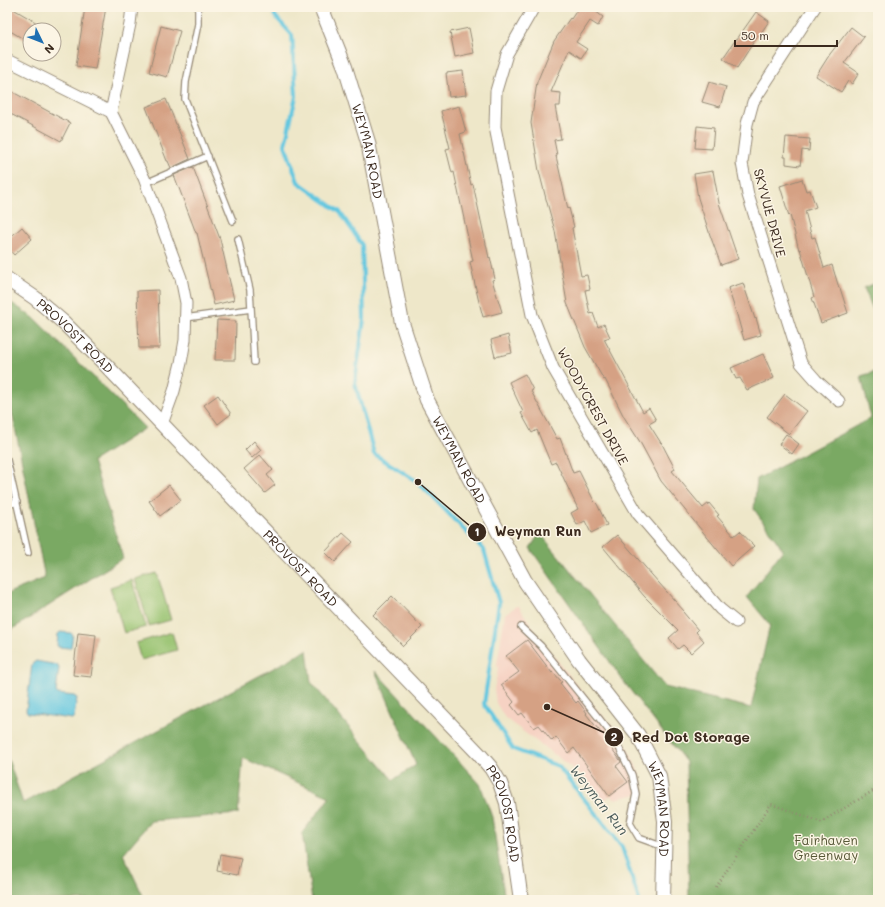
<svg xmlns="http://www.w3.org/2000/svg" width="885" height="907" viewBox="0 0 885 907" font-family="Mali,sans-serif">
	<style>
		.built { fill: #f6d2c3 }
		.green { fill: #98c371; stroke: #6a7648 }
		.forest { fill: #7aa963; stroke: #5a6a40 }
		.water { fill: #63c7e0; stroke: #4f787f }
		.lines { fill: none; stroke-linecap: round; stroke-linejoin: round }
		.stream { stroke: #63c7e0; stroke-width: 4 }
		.building { fill: #d5a184 }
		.service-casing { stroke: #948874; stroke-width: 8 }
		.minor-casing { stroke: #948874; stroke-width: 13 }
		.tertiary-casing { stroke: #948874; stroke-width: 16 }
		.path { stroke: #948874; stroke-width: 2.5; stroke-dasharray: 1 3; stroke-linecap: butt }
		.service { stroke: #fff; stroke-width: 5.5 }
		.minor { stroke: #fff; stroke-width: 11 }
		.tertiary { stroke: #fff; stroke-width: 14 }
		.labels { text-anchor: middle; stroke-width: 3; stroke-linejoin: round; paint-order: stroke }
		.street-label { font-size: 13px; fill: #3b2a1e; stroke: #fcf5e5 }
		.park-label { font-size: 13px; fill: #575837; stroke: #fcf5e5 }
		.water-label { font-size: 14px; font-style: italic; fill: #475958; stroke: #fcf5e5 }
		.leader { fill: none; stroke: #3b2a1e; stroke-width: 1.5 }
		.callout-dot { fill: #3b2a1e; stroke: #fcf5e5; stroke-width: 1.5 }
		.mark-label { font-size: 12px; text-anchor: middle; font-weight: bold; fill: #fff }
		.callout-label { font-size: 14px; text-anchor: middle; font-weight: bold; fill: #3b2a1e; stroke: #fcf5e5; stroke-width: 3; stroke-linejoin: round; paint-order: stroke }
	</style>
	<rect width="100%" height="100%" fill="#fcf5e5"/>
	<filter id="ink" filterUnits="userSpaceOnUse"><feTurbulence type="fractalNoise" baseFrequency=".025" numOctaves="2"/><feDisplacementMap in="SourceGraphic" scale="8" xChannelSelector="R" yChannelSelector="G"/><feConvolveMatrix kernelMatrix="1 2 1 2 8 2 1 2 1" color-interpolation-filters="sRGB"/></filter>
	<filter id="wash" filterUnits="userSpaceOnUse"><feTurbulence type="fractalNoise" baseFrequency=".012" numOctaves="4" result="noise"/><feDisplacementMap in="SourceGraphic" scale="16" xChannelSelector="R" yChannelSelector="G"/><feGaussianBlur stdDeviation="0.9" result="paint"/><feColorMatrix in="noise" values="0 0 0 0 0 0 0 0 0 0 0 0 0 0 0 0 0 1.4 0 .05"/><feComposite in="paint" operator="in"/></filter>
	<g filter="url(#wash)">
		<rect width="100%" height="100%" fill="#eee7c9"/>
		<path class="built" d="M 518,605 L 542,642 L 598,711 L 613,727 L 627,747 L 638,771 L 644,793 L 614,799 L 611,795 L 602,802 L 579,773 L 505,718 L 496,703 L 494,689 L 498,670 L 497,664 L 505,614 Z"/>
		<path class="green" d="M 157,573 L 171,620 L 149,626 L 135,579 Z
			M 132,580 L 146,627 L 124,633 L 110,587 Z
			M 172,632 L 177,650 L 141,660 L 136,643 Z"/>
		<path class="forest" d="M 878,282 L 878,321 L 864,288 Z
			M 7,300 L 34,318 L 145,428 L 93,461 L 123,558 L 11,630 L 7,657 L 7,595 L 11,592 L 45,578 L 7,387 Z
			M 878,371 L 878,900 L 689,900 L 686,762 L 624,682 L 530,548 L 540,533 L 665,687 L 751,708 L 770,625 L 747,597 L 783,550 L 754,509 L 757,479 L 871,418 L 861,376 Z
			M 307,650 L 311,682 L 393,780 L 416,765 L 375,671 L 480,784 L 492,817 L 505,900 L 312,900 L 302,833 L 330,797 L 243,758 L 238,814 L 151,821 L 123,854 L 145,900 L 7,900 L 7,756 L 23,803 Z"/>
		<path class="water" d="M 60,632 L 71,633 L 73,635 L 71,647 L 69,648 L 58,647 L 57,645 L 58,634 Z
			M 36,661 L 57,665 L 59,668 L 56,692 L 58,694 L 74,696 L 77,698 L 74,717 L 72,719 L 28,713 L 26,711 L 32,664 Z"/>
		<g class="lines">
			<path class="stream" d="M 273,7 L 275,16 L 292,35 L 296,96 L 285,145 L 298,182 L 340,212 L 362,245 L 364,319 L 355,383 L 374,454 L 418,482 L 484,550 L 499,603 L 484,704 L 513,749 L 558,766 L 622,847 L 639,900"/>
		</g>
		<g id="blocks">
			<path class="building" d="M 7,7 L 10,7 L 49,30 L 30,30 L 30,43 L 7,29 Z
				M 85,7 L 106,7 L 95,69 L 76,66 Z
				M 579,7 L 597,7 L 595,11 L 603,17 L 598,26 L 590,21 L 576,42 L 587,49 L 581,58 L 569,50 L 551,92 L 561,93 L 560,106 L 555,106 L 561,139 L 554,140 L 557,155 L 556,156 L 568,209 L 569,208 L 574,227 L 572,228 L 581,276 L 587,275 L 590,289 L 585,290 L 590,314 L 593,313 L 598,327 L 604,324 L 610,337 L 604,339 L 643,412 L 649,408 L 656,420 L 649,424 L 661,443 L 661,442 L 675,469 L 672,471 L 703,508 L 709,503 L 719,515 L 717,516 L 734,536 L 740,531 L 754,546 L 731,566 L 661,481 L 640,442 L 624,417 L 605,379 L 604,380 L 585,347 L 567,303 L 555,231 L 546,199 L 539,171 L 531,123 L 537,82 L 554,41 L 570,18 L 571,19 Z
				M 756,12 L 769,21 L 759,36 L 758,35 L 737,68 L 723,58 L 736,39 L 737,39 Z
				M 161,26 L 180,31 L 167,77 L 149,72 Z
				M 851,27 L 864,37 L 844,63 L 859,73 L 852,84 L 848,81 L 841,92 L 816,76 L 830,54 Z
				M 469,28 L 474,53 L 455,57 L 450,32 Z
				M 463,71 L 466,95 L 449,97 L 446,73 Z
				M 709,82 L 726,87 L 720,107 L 702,102 Z
				M 7,89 L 70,123 L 61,141 L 7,112 Z
				M 166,99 L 190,159 L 171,168 L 168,161 L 167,161 L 146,107 Z
				M 459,106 L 466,132 L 460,134 L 471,185 L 473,184 L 489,258 L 490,257 L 495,279 L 492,280 L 502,312 L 483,317 L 478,298 L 470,262 L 473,261 L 454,172 L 452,173 L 446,149 L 450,148 L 441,111 Z
				M 697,126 L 714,128 L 712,149 L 695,148 Z
				M 786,137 L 810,139 L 809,151 L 802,150 L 800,166 L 786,164 L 786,157 L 784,157 Z
				M 193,167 L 220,239 L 234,300 L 214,305 L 197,233 L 196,233 L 174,175 Z
				M 713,171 L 719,203 L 738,259 L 721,265 L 710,235 L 698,198 L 694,174 Z
				M 802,179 L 806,191 L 810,190 L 816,207 L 805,211 L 812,238 L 815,237 L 824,268 L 832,265 L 839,288 L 840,288 L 848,313 L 821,323 L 812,298 L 814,297 L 800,249 L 799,250 L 790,215 L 789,216 L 780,186 Z
				M 22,227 L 32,239 L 14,255 L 7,247 L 7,240 Z
				M 743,283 L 755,319 L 756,318 L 761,335 L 744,340 L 737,315 L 728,288 Z
				M 158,290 L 160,348 L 139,348 L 137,291 Z
				M 217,320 L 236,321 L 235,360 L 215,360 Z
				M 508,335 L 512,353 L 495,357 L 491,340 Z
				M 763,354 L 774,378 L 747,390 L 740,378 L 736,379 L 731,368 Z
				M 525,374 L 533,390 L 531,391 L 557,439 L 560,438 L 573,473 L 579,471 L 594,501 L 597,504 L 607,525 L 591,533 L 585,521 L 577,525 L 571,513 L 578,509 L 556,462 L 551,464 L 537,430 L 532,433 L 521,413 L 523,412 L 509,382 Z
				M 785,394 L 807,411 L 789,434 L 767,417 Z
				M 218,395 L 231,414 L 218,424 L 204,405 Z
				M 786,434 L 799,444 L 792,454 L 779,444 Z
				M 254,441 L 261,450 L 252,458 L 245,450 Z
				M 260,455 L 273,470 L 267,475 L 275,485 L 265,493 L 244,469 Z
				M 169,485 L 181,500 L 160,516 L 149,501 Z
				M 343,533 L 353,542 L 335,562 L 325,552 Z
				M 617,535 L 666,591 L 684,611 L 683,612 L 698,630 L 696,632 L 704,641 L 691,653 L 683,645 L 678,649 L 669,638 L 678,630 L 644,596 L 603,547 Z
				M 392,596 L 422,627 L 403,646 L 373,615 Z
				M 78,633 L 96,635 L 91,677 L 73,675 Z
				M 527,640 L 552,673 L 553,672 L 562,682 L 560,683 L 576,703 L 578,701 L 587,713 L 586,714 L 602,734 L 603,733 L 612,745 L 610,746 L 620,760 L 621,762 L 616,766 L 628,782 L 609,796 L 574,748 L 568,753 L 556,737 L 552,741 L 539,725 L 534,728 L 522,713 L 519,715 L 511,705 L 514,702 L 501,685 L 519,672 L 506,656 Z
				M 220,854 L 241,858 L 237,875 L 217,871 Z"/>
		</g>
	</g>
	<g filter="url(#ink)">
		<use href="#blocks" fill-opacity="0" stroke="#948874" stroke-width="1"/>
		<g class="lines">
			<defs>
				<path id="service" d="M 198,7 L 198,24 L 186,82 L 185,99 L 233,221
					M 146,183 L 208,156
					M 238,239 L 250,290 L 254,362
					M 185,318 L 251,309
					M 7,460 L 28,553
					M 7,505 L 17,502
					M 521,627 L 541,646 L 614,737 L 632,775 L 636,794 L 630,823 L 639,838 L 664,847"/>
				<path id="minor" d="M 132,7 L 130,24 L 111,112 L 144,178 L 181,278 L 186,303 L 185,340 L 181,363 L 174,391 L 162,424
					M 534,7 L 507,54 L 496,91 L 495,127 L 532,315 L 553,368 L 638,514 L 720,609 L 736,622
					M 815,7 L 753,102 L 747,124 L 742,163 L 748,195 L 801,363 L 816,380 L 839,401
					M 7,60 L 111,112"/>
				<g id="tertiary">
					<path id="s1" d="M 321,7 L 345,67 L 368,142 L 402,323 L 427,400 L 525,581 L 579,660 L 638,735 L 659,776 L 665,821 L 663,900"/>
					<path id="s2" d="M 7,279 L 35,298 L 63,322 L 100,359 L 162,424 L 479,754 L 491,768 L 500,783 L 507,803 L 521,900"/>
				</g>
			</defs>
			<use href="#service" class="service-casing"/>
			<use href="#minor" class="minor-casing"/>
			<use href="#tertiary" class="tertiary-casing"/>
			<path class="path" d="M 716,887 L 771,804 L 821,822 L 878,788"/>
			<use href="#service" class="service"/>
			<use href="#minor" class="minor"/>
			<use href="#tertiary" class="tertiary"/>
		</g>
	</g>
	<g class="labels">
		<g class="street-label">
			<text dy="5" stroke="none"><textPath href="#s1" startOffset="152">WEYMAN ROAD</textPath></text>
			<text transform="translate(770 213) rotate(75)" y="5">SKYVUE DRIVE</text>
			<text dy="5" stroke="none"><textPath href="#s2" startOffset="89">PROVOST ROAD</textPath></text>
			<text transform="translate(593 406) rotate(61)" y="5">WOODYCREST DRIVE</text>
			<text dy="5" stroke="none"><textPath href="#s1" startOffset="476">WEYMAN ROAD</textPath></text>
			<text dy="5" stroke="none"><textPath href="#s2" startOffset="413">PROVOST ROAD</textPath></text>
			<text dy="5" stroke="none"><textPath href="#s1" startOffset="884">WEYMAN ROAD</textPath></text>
			<text dy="5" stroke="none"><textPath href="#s2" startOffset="737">PROVOST ROAD</textPath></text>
		</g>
		<g class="park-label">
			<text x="826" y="845">Fairhaven<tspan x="826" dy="15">Greenway</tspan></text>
		</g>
		<g class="water-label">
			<text transform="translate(599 800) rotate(52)" y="5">Weyman Run</text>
		</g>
	</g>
	<path class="leader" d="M418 482L477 532M547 707L614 737"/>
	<g class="callout-dot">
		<circle cx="418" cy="482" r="4"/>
		<circle cx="547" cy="707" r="4"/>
		<circle cx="477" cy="532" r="10"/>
		<circle cx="614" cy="737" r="10"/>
	</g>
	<g class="mark-label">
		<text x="477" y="536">1</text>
		<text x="614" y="741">2</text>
	</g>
	<g class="callout-label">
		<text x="538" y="536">Weyman Run</text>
		<text x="691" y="742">Red Dot Storage</text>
	</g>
	<rect width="885" height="907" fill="none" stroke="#fcf5e5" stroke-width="24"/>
	<g transform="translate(42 42) rotate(133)"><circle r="19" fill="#fcf5e5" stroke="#afa495"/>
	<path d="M0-3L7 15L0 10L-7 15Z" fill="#1f6fb2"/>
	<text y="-6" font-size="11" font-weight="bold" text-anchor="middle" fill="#3b2a1e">N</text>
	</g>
	<path d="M735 40v6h102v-6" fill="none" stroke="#3b2a1e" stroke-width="2"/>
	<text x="741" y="40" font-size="12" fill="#3b2a1e" stroke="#fcf5e5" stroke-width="3" paint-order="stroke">50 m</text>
</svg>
